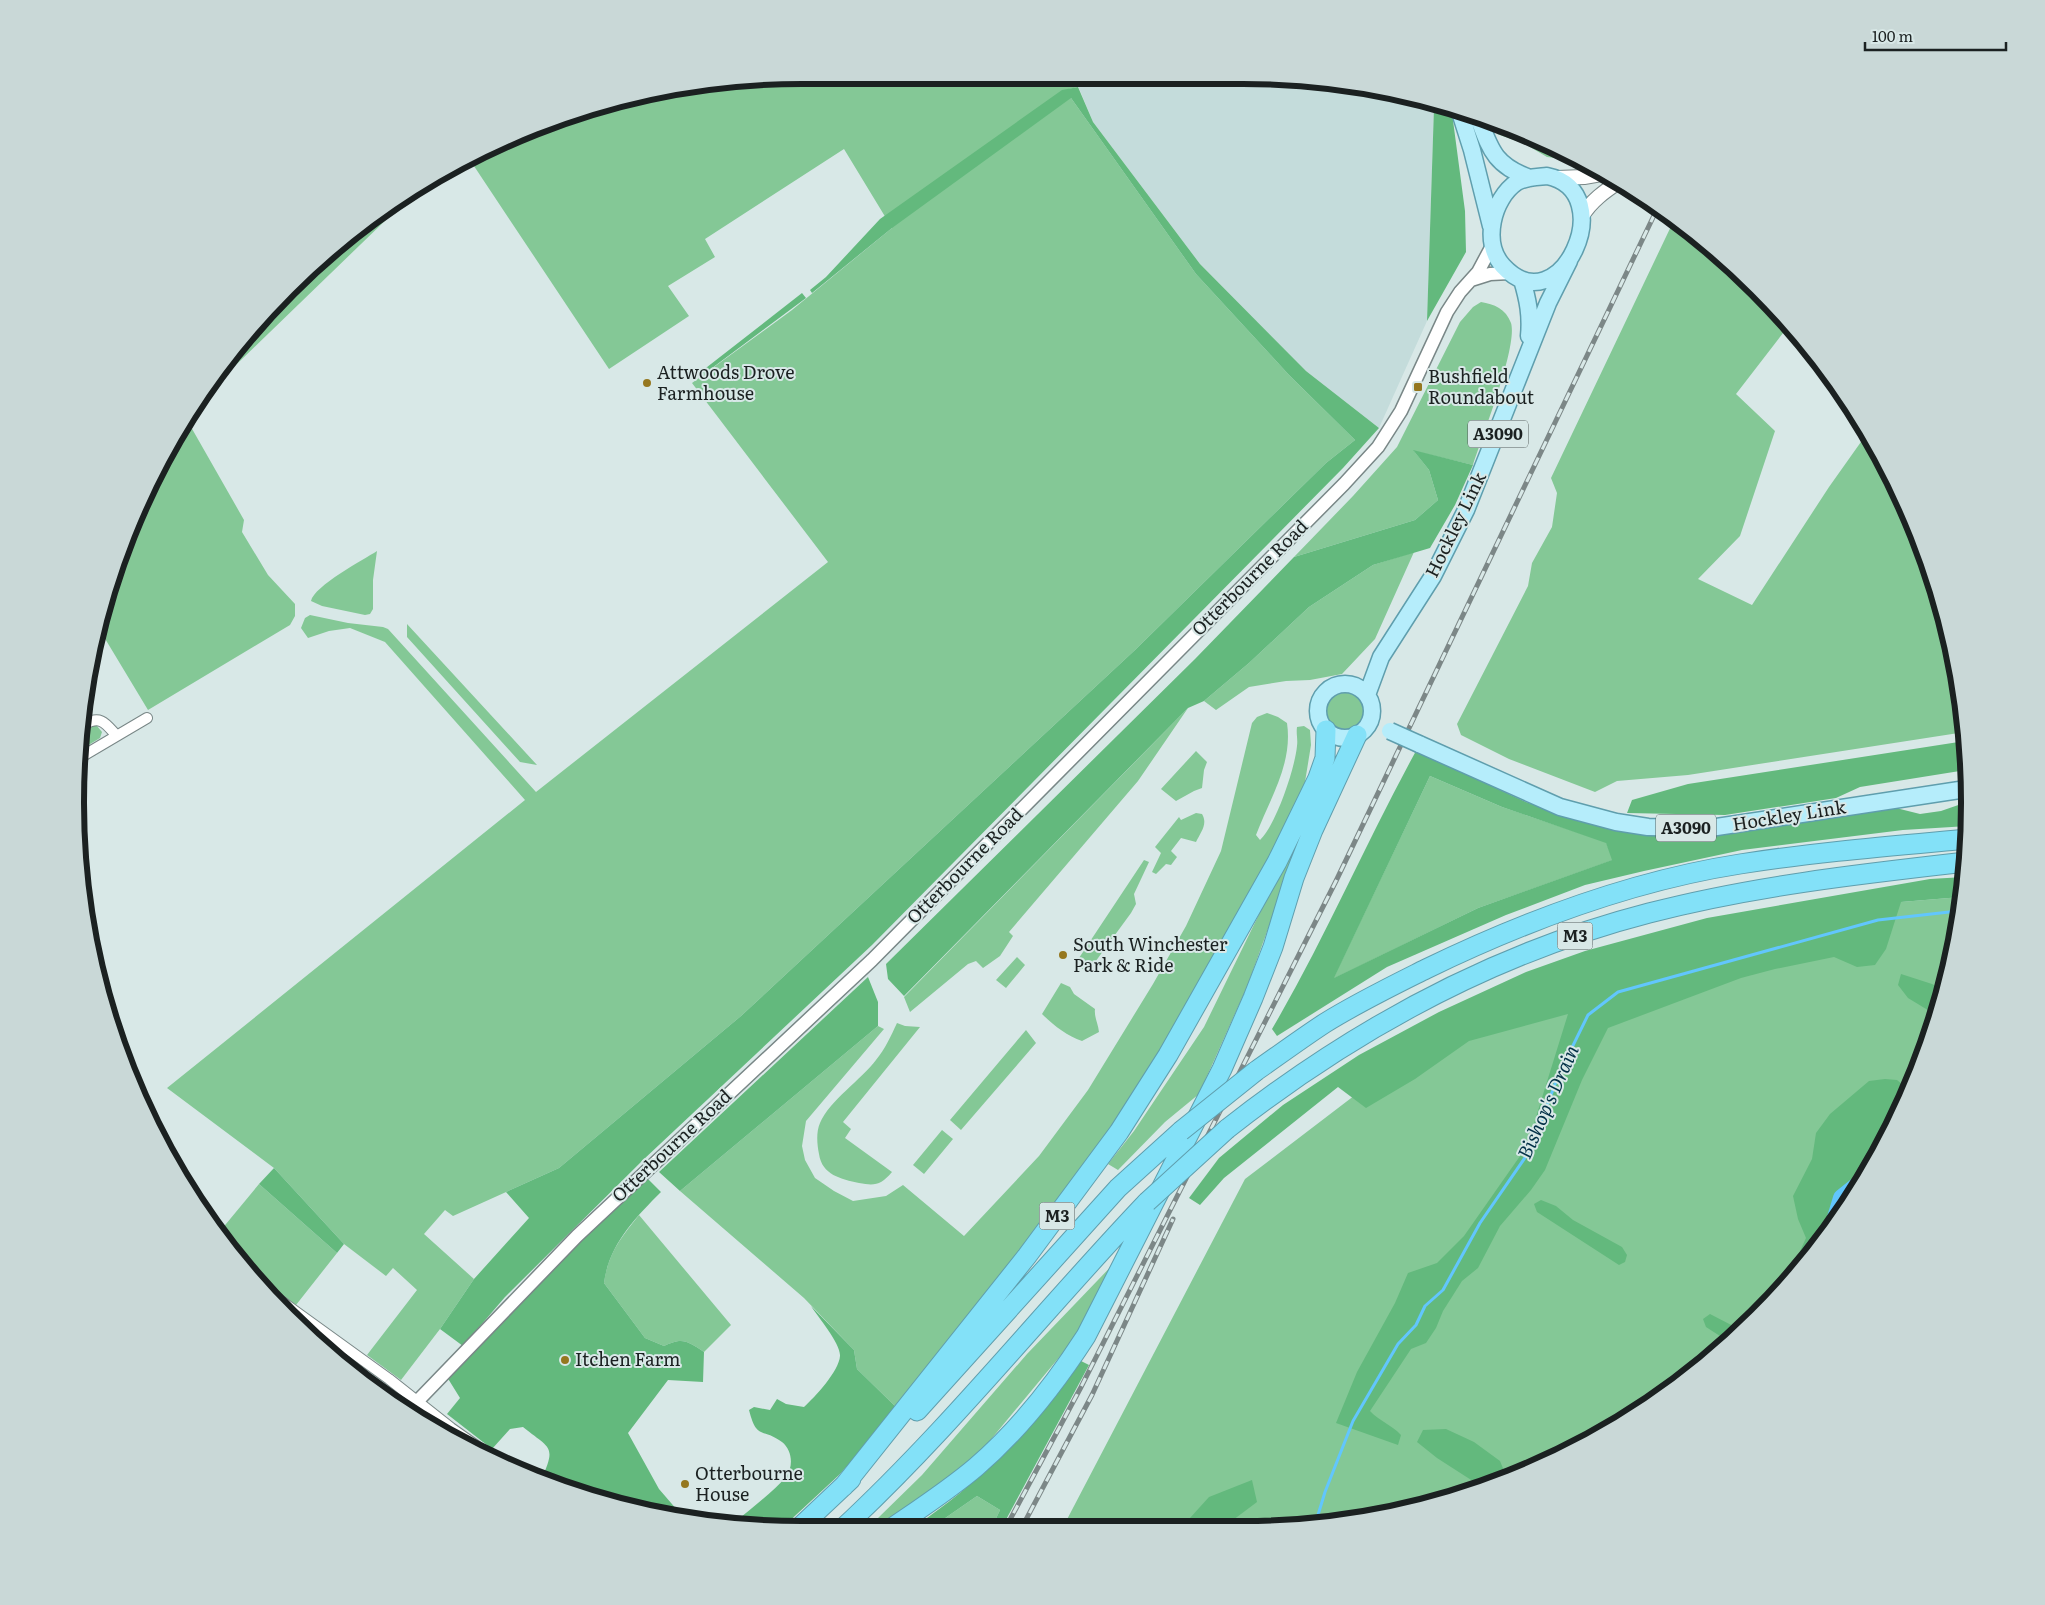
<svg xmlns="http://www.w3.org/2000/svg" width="2045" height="1605" viewBox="0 0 2045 1605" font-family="Literata,serif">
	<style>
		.built { fill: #c4dcdb }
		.green { fill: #84c896 }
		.forest { fill: #63b97d; fill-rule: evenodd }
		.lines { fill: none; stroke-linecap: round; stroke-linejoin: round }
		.stream { stroke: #62c6fd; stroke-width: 3 }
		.river { stroke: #62c6fd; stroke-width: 18 }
		.minor-casing { stroke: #798787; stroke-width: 12 }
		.tertiary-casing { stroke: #798787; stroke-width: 15 }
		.secondary-casing { stroke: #798787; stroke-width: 16 }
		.primary-casing { stroke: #5f9ead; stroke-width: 19 }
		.motorway-casing { stroke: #5f9ead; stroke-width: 21 }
		.minor { stroke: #fff; stroke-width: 10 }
		.tertiary { stroke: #fff; stroke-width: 12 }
		.secondary { stroke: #fff; stroke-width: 14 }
		.primary { stroke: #b5edfb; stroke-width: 16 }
		.motorway { stroke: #83e1f8; stroke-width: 19 }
		.rail-casing { stroke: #7c8787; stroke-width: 5 }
		.rail { stroke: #d8e8e7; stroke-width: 3; stroke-dasharray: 9; stroke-linecap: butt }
		.primary-bridge-casing { stroke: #5f9ead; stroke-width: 19; stroke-linecap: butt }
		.motorway-bridge-casing { stroke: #5f9ead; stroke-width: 21; stroke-linecap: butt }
		.primary-bridge { stroke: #b5edfb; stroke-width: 16 }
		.motorway-bridge { stroke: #83e1f8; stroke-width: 19 }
		.poi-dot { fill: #95771f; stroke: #d8e8e7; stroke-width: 2 }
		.labels { text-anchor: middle; stroke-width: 4; stroke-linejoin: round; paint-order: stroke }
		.shield { fill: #d8e8e7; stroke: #545d5c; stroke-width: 1 }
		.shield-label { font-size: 16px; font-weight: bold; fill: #1b2121 }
		.poi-label { font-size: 18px; fill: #1b2121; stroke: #d8e8e7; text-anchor: start }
		.street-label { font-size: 18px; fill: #1b2121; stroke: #d8e8e7 }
		.water-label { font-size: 19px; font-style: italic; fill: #033147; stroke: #d8e8e7 }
		.rim { fill: none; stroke: #1b2121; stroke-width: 6 }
	</style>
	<rect width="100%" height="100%" fill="#d8e8e7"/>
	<path class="built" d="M 1074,76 L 1290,77 L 1384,89 L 1432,102 L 1434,107 L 1427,321 L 1379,428 L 1306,371 L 1200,264 L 1093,122 Z
		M 278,1304 L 377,1376 L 396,1392 L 390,1401 L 288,1317 Z"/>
	<path class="green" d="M 803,75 L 1074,76 L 1078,87 L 1069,89 L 1071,98 L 1196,274 L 1289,375 L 1355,440 L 1326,463 L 1135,650 L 741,1016 L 559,1168 L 453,1216 L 445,1210 L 424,1234 L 474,1279 L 440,1329 L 401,1380 L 367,1355 L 417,1290 L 393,1268 L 386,1276 L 344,1244 L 274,1168 L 167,1088 L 525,800 L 385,642 L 350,628 L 329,631 L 308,638 L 301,628 L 305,618 L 310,615 L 348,623 L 383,627 L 388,629 L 536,792 L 828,562 L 692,383 L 792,310 L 892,228 L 844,149 L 705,239 L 715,257 L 668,286 L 689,316 L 609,369 L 470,160 L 614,100 Z
		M 1491,120 L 1580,161 L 1547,157 L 1525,144 L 1497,134 Z
		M 421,186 L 209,391 L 288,288 Z
		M 1675,218 L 1686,226 L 1790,324 L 1736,394 L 1775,431 L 1740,536 L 1698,579 L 1752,605 L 1829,487 L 1868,432 L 1872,439 L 1931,568 L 1964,707 L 1965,732 L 1688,775 L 1617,781 L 1595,792 L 1509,759 L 1461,735 L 1457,724 L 1528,586 L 1532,563 L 1552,527 L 1557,493 L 1551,478 Z
		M 1481,302 C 1494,304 1506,309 1511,323 C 1518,346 1482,437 1473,465 L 1414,451 L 1429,470 L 1438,500 L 1415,520 L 1294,557 L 1353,496 L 1397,447 L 1460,322 L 1473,307 Z
		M 187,420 L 244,520 L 242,532 L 268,575 L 295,604 L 295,616 L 290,625 L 148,710 L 98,627 L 100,614 L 172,439 Z
		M 377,551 L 373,580 L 373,609 L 370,614 L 365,615 L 322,606 L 311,601 C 314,586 363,560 377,551 Z
		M 1414,552 L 1375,639 L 1342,674 L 1310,680 L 1286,681 L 1249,687 L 1216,710 L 1204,701 L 1249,663 L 1309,607 L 1373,565 Z
		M 407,624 L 537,765 L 520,762 L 407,637 Z
		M1325 712a20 20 0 1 1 40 0a20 20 0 1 1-40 0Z
		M 1188,708 L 1138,781 L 1009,932 L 1013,936 L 1000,956 L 983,968 L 976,961 L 968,964 L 910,1012 L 904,997 Z
		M 1267,713 L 1278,717 L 1287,723 C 1293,764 1270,798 1256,835 L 1260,840 C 1276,825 1295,768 1297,746 C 1298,739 1296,734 1297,727 L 1304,726 L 1310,730 L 1311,745 L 1305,782 L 1298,800 L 1277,845 L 1193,1000 L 1094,1157 L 898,1409 L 857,1369 L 854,1350 L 804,1298 L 680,1191 L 878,1026 L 884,1029 L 806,1121 L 802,1146 L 805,1160 L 815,1178 L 834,1191 L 853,1201 L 886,1196 L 903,1185 L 964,1236 L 1039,1156 L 1088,1090 L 1153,984 L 1186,926 L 1221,851 L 1252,723 L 1257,717 Z
		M 92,725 L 97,726 L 102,732 L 100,738 L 82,749 L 85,729 Z
		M 1196,751 L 1207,762 L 1204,770 L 1202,788 L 1194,791 L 1176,801 L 1161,789 Z
		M 1430,776 L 1502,807 L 1606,842 L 1613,860 L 1478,908 L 1333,979 Z
		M 1196,813 L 1202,814 C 1208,824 1201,832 1196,842 L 1181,838 L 1171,851 L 1177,857 L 1171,865 L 1166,864 L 1156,874 L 1152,872 L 1161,853 L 1155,847 L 1179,817 L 1181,820 Z
		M 1290,851 L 1299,852 L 1278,901 L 1247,987 L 1199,1094 L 1165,1122 L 1118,1170 L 1108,1164 L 1134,1131 L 1204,1027 Z
		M 1144,860 L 1149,862 L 1134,894 L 1136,904 L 1131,913 L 1090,969 L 1084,970 L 1075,964 Z
		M 1961,897 L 1945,991 L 1895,1124 L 1820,1245 L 1722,1349 L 1607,1432 L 1476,1491 L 1290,1528 L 1062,1529 L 1245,1179 L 1435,1034 L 1877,904 Z
		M 1017,957 L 1025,965 L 1006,988 L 996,980 Z
		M 1061,983 L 1070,987 L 1074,994 L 1095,1009 C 1094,1017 1098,1023 1099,1032 L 1082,1041 C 1067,1036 1053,1025 1042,1014 Z
		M 897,1023 L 905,1026 L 920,1027 L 843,1122 L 851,1129 L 845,1138 L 892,1172 C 881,1185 875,1186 859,1183 C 841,1179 822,1175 819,1154 C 817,1144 816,1132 820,1123 C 830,1100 861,1080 876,1060 C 885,1049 891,1036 897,1023 Z
		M 1026,1030 L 1036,1043 L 961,1130 L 950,1120 Z
		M 942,1130 L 953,1139 L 924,1174 L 913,1165 Z
		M 259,1184 L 337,1253 L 296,1305 L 259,1279 L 221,1230 Z
		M 639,1215 L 731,1325 L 704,1352 C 687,1341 683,1337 664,1346 L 645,1338 L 604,1283 C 608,1253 621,1238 639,1215 Z
		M 1121,1256 L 1107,1283 L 1071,1343 L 983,1449 L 927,1496 L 880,1524 L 877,1519 L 922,1475 L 1027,1354 Z
		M 977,1496 L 1000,1510 L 991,1529 L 928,1530 Z"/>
	<path class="forest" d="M 1078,87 L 1093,122 L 1200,264 L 1306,371 L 1379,428 L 1343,468 L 872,945 L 643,1160 L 505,1297 L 463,1346 L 440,1329 L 474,1279 L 529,1218 L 506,1192 L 559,1168 L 741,1016 L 1135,650 L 1326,463 L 1355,440 L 1289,375 L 1196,274 L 1071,98 L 892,228 L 812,293 L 810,290 L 826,277 L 880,219 L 1062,90 Z
		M 1432,102 L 1450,107 L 1452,113 L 1465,211 L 1466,252 L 1427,321 L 1434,107 Z
		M 802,293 L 806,298 L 704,374 L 702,371 Z
		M 1413,450 L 1473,465 L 1455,505 L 1430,548 L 1373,565 L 1309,607 L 1249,663 L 1204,701 L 1188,708 L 904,996 L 888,979 L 886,964 L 1195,659 L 1294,557 L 1415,520 L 1438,500 L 1429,470 Z
		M 1965,741 L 1966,770 L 1860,787 L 1836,798 L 1725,815 L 1627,813 L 1632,800 L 1688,784 Z
		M 1416,751 L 1526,802 L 1584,822 L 1632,831 L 1892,807 L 1920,814 L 1941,811 L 1967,802 L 1968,826 L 1903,830 L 1742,850 L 1644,871 L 1585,885 L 1506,915 L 1387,967 L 1277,1036 L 1272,1029 C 1325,939 1366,842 1416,751 ZM 1430,776 L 1502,807 L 1606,843 L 1612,860 L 1478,908 L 1334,978 Z
		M 1964,877 L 1961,897 L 1901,902 L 1886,949 L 1875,965 L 1857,967 L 1834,957 L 1775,969 L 1741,978 L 1608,1028 L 1582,1080 L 1545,1170 L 1531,1190 L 1500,1226 L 1478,1268 L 1462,1281 L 1443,1311 L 1436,1328 L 1426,1343 L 1411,1349 L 1370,1411 C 1379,1421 1392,1425 1401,1435 L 1398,1445 L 1336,1423 L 1357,1372 L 1395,1303 L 1408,1273 L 1437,1263 L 1464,1236 L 1527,1146 L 1568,1014 L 1469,1041 L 1415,1079 L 1366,1108 L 1338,1087 L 1224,1178 L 1200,1205 L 1189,1198 L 1219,1158 L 1283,1105 L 1359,1055 L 1439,1012 L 1526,972 L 1585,951 L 1707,918 L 1930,879 Z
		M 1901,974 L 1932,984 L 1945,991 L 1936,1015 L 1908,998 L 1898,985 Z
		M 868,977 L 878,1002 L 878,1026 L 680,1191 L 659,1172 Z
		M 1885,1079 L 1897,1080 L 1908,1089 L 1895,1124 L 1820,1245 L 1787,1280 L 1806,1238 L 1798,1219 L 1793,1196 L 1812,1159 L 1816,1133 L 1830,1114 L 1869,1081 Z
		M 274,1168 L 344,1244 L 337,1253 L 259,1184 Z
		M 646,1177 L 661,1192 C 634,1219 609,1245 604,1283 L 645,1338 L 664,1346 C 683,1337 687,1341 704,1352 L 703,1382 L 668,1380 L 628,1433 L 659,1489 L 684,1518 L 661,1516 L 541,1480 C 557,1445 550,1449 523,1427 L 510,1429 L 492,1449 L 447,1414 L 460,1398 L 447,1377 L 568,1252 Z
		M 1541,1200 L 1556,1206 L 1573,1220 L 1622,1247 L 1627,1255 L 1625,1262 L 1619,1265 L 1537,1212 L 1534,1204 Z
		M 811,1306 L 854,1350 L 857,1369 L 898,1409 L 839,1475 L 783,1527 L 734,1523 C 750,1509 773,1492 786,1477 C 794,1466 792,1450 782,1442 C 762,1427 757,1441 749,1410 L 754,1407 L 770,1410 L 777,1399 L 786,1404 L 804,1407 C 815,1397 839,1371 840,1356 C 841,1344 818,1317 811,1306 Z
		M 1710,1314 L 1737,1328 L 1738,1333 L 1720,1351 L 1720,1336 L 1706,1327 L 1703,1319 Z
		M 1081,1361 L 1089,1365 L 1001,1529 L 991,1529 L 1000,1510 L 977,1496 L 928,1530 L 910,1530 C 927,1518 944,1506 960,1493 C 1004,1456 1048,1408 1081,1361 Z
		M 422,1409 L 447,1430 L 445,1433 L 412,1415 Z
		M 1446,1429 L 1474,1442 L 1500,1461 L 1507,1478 L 1485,1487 L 1479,1485 L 1437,1458 L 1417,1442 L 1423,1430 Z
		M 1252,1480 L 1257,1502 L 1221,1529 L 1180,1529 L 1209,1497 Z"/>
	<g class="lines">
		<path class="stream" d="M 1319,1523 L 1318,1515 L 1325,1492 L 1353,1421 L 1398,1344 L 1416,1325 L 1425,1306 L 1443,1290 L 1480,1223 L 1531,1149 L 1558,1076 L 1588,1015 L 1618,992 L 1878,920 L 1958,911"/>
		<path class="river" d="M 1835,1221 L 1842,1198 L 1857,1186"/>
		<defs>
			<path id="minor" d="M 85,724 C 101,715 106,724 116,735
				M 81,757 L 147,718
				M 270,1293 L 389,1379 L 451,1428 L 495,1459"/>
			<path id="tertiary" d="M 1471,280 L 1490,274 L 1510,273
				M 407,1412 L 577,1236 L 872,960 L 1344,484 L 1378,447 L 1401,411 L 1447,312 L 1460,292 L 1478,272 L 1493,244"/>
			<path id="secondary" d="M 1557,178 L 1584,177 L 1607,173
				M 1582,216 C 1591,201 1605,191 1620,181"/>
			<path id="primary" d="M 1459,109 L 1472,150 L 1491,226
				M 1477,114 C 1490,148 1493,165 1530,178
				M 1547,176 C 1622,191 1560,328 1503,266 C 1482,243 1492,199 1517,182 C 1526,177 1537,177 1547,176 Z
				M 1522,280 C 1528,300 1531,316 1529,336
				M1318 711a27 27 0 1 1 54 0a27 27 0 1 1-54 0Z
				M 1367,695 L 1381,657 L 1433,576 L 1466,510 L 1548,303 L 1569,261
				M 1419,744 L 1560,807 L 1616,822 L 1648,827 L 1710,828 L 1966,789"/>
			<path id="motorway" d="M 1256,1071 C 1279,1055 1302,1038 1325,1023 C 1357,1003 1392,986 1426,969 C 1525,921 1631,881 1740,864 C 1816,852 1892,846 1968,839
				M 1227,1129 C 1353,1030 1494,953 1649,913 C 1753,886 1860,874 1966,862
				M 917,1411 L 1118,1188 L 1181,1131
				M 843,1487 L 1027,1256 L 1119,1132 L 1168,1055 L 1277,862 L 1318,778 L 1325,758 L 1326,730
				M 797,1530 L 851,1479
				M 841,1530 C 951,1428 1044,1310 1147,1202
				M 889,1530 C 918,1510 949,1490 976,1467 C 1019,1430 1055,1384 1086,1336 L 1222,1069 L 1253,998 L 1273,947 L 1294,878 L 1313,830 L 1357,735"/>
		</defs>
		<use href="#minor" class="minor-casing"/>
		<use href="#tertiary" class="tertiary-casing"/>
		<use href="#secondary" class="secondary-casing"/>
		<use href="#primary" class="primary-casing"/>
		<use href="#motorway" class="motorway-casing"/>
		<use href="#minor" class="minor"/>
		<use href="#tertiary" class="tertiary"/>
		<use href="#secondary" class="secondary"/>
		<use href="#primary" class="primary"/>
		<use href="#motorway" class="motorway"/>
		<defs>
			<path id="rail" d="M 1005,1529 L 1080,1389 L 1336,881 L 1658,207
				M 1021,1529 L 1092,1395 L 1173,1219"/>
		</defs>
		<use href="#rail" class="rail-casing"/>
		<use href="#rail" class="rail"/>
		<defs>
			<path id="primary-bridge" d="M 1390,731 L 1419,744"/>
			<path id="motorway-bridge" d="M 1181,1131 L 1256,1071
				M 1147,1202 L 1227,1129"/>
		</defs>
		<use href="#primary-bridge" class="primary-bridge-casing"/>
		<use href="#motorway-bridge" class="motorway-bridge-casing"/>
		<use href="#primary-bridge" class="primary-bridge"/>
		<use href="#motorway-bridge" class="motorway-bridge"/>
	</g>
	<g class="poi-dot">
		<circle cx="647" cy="383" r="5"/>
		<rect x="1413" y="382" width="10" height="10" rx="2.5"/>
		<circle cx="1063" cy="955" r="5"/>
		<circle cx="565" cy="1360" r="5"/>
		<circle cx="685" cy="1484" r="5"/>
	</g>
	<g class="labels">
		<g class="shield">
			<rect x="1468" y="420.5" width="60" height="27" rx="4"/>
			<rect x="1656" y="814.5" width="60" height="27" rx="4"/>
			<rect x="1557.5" y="922.5" width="35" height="27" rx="4"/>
			<rect x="1039.5" y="1202.5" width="35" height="27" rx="4"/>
		</g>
		<g class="shield-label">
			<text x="1498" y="440">A3090</text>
			<text x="1686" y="834">A3090</text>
			<text x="1575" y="942">M3</text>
			<text x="1057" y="1222">M3</text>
		</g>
		<g class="poi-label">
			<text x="657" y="379">Attwoods Drove<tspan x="657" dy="21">Farmhouse</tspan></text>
			<text x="1428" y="383">Bushfield<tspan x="1428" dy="21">Roundabout</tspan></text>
			<text x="1073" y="951">South Winchester<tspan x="1073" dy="21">Park &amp; Ride</tspan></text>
			<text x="575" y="1366">Itchen Farm</text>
			<text x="695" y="1480">Otterbourne<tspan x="695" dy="21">House</tspan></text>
		</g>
		<g class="street-label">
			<text transform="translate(1456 525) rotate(-64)" y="6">Hockley Link</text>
			<text transform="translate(1250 578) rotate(-45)" y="6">Otterbourne Road</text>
			<text transform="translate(1789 816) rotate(-9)" y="6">Hockley Link</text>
			<text transform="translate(965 866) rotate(-45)" y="6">Otterbourne Road</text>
			<text transform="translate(672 1146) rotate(-43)" y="6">Otterbourne Road</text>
		</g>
		<g class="water-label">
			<text transform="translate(1548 1102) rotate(-66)" y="7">Bishop's Drain</text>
		</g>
	</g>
	<path d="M0 0H2045V1605H0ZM802 84H1243A718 718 0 0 1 1961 802V803A718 718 0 0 1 1243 1521H802A718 718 0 0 1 84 803V802A718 718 0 0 1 802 84Z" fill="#c9d8d7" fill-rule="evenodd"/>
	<path class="rim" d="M802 84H1243A718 718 0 0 1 1961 802V803A718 718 0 0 1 1243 1521H802A718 718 0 0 1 84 803V802A718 718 0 0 1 802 84Z"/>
	<path d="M1865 42v8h141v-8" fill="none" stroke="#1b2121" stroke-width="2.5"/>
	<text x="1872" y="42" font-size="15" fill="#1b2121" stroke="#d8e8e7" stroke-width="4" paint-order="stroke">100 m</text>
</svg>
